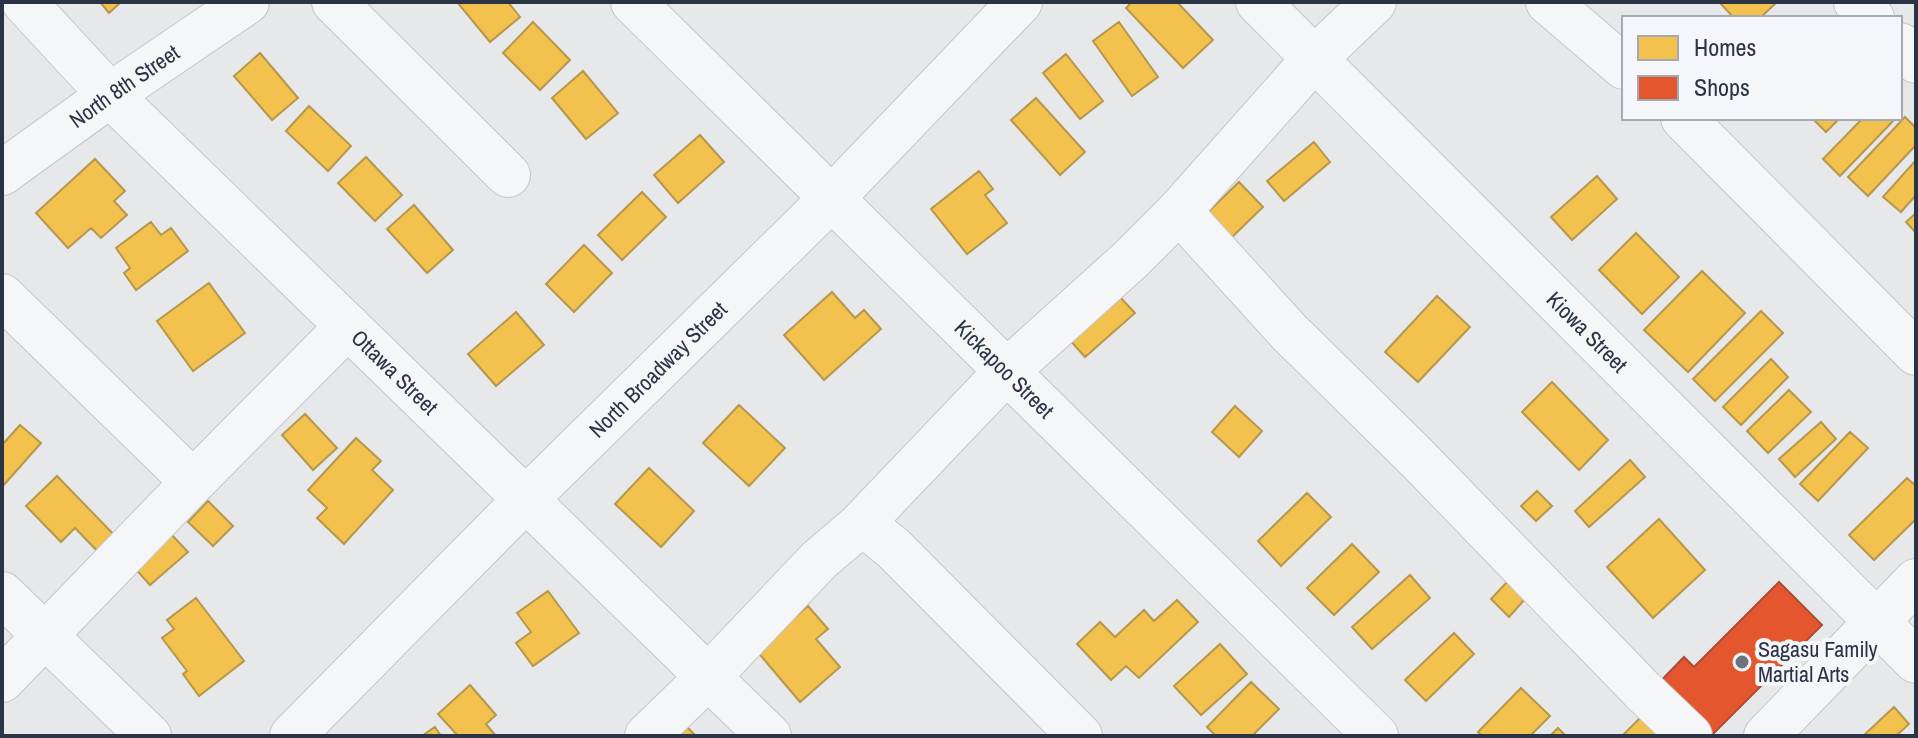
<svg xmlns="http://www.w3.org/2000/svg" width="1918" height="738" viewBox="0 0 1918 738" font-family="'Archivo Narrow',sans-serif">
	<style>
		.homes { fill: #f2c14e; stroke: #b6974b; stroke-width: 2 }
		.shops { fill: #e4572e; stroke: #ac4c35; stroke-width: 2 }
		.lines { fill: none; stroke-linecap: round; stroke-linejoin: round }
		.minor-casing { stroke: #c4c6c8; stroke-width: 46 }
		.minor { stroke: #f5f6f7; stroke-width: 44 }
		.poi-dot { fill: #6c737f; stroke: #f4f6f9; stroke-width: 3 }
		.labels { text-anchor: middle; stroke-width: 8; stroke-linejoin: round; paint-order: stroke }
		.street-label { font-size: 22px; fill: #2b3445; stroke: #f4f6f9 }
		.poi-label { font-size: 22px; fill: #2b3445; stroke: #f4f6f9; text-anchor: start }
	</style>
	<rect width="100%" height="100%" fill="#e6e8ea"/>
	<path class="homes" d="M 100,2 L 121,2 L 109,13 Z
		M 457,2 L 508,2 L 520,17 L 490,42 Z
		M 1132,2 L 1177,2 L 1213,40 L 1183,68 L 1126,8 Z
		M 1719,2 L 1777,2 L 1760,18 L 1734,18 Z
		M 533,22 L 570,60 L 540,90 L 503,53 Z
		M 1119,22 L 1158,77 L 1132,96 L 1093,41 Z
		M 260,53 L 298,98 L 272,120 L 234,76 Z
		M 1066,54 L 1103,101 L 1080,119 L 1043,73 Z
		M 583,71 L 618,113 L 586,139 L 552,98 Z
		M 1036,98 L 1085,152 L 1060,175 L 1011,120 Z
		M 309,106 L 351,146 L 328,171 L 286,131 Z
		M 1905,117 L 1916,128 L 1916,145 L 1868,196 L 1848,177 Z
		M 1812,118 L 1840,118 L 1826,132 Z
		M 1863,118 L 1896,118 L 1840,176 L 1823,159 Z
		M 700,135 L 724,162 L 678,203 L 654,175 Z
		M 1314,142 L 1330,162 L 1284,201 L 1267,181 Z
		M 366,157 L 402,195 L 375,221 L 338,183 Z
		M 95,159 L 125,191 L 114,201 L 127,215 L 101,238 L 91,228 L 68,248 L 36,213 Z
		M 1916,160 L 1916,195 L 1901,212 L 1883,197 Z
		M 979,171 L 993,189 L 985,195 L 1007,223 L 967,254 L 931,209 Z
		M 1597,176 L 1617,199 L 1572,240 L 1551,217 Z
		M 1239,182 L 1263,207 L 1227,242 L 1203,217 Z
		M 642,192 L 666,217 L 622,260 L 598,235 Z
		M 414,205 L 453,250 L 427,273 L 387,229 Z
		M 1916,213 L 1916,233 L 1906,222 Z
		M 151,222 L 161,235 L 171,228 L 188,251 L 136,290 L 124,273 L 130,268 L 116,248 Z
		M 1636,233 L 1679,277 L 1642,314 L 1599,270 Z
		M 584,245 L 612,273 L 574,312 L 546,284 Z
		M 1702,271 L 1745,313 L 1688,372 L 1644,330 Z
		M 209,283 L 245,333 L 193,371 L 157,321 Z
		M 832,292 L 855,318 L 864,310 L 881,329 L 824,380 L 784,335 Z
		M 1118,295 L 1135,313 L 1085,357 L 1069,339 Z
		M 1437,296 L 1470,327 L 1418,382 L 1385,352 Z
		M 1761,311 L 1783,333 L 1715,401 L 1693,379 Z
		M 516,312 L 544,345 L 496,386 L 468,354 Z
		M 1771,359 L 1788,377 L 1741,425 L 1723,407 Z
		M 1552,382 L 1608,440 L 1579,470 L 1522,412 Z
		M 1789,390 L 1811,412 L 1768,453 L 1747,431 Z
		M 739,405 L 785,448 L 749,486 L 703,443 Z
		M 1235,406 L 1262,431 L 1239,457 L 1212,432 Z
		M 305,414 L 337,448 L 313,470 L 282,435 Z
		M 1821,422 L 1836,439 L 1795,477 L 1779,459 Z
		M 20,425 L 41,443 L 2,487 L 2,445 Z
		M 1850,432 L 1868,448 L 1818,501 L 1800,484 Z
		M 356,438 L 381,461 L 372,470 L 393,490 L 344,544 L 317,518 L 327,508 L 308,490 Z
		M 1630,460 L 1645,477 L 1589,527 L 1575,511 Z
		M 649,468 L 694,511 L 661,547 L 615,504 Z
		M 57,476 L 121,542 L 104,558 L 75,528 L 61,542 L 26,506 Z
		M 1907,478 L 1916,486 L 1916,519 L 1874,560 L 1849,535 Z
		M 1537,491 L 1552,506 L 1536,521 L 1521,506 Z
		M 1307,493 L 1331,517 L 1281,566 L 1258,541 Z
		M 208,501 L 233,526 L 213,546 L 188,522 Z
		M 1659,519 L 1705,570 L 1653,618 L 1607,567 Z
		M 168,531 L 188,552 L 150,585 L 131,564 Z
		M 1352,544 L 1379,572 L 1334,615 L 1307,588 Z
		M 1410,575 L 1430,598 L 1372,649 L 1352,627 Z
		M 1507,582 L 1525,599 L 1509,617 L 1491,599 Z
		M 548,591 L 579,633 L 533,666 L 516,643 L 531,632 L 517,613 Z
		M 196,598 L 244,661 L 199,696 L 183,674 L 187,671 L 162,638 L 174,629 L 167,620 Z
		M 1177,600 L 1198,622 L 1139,678 L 1126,666 L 1111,680 L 1077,644 L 1100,622 L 1115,637 L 1144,610 L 1154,621 Z
		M 808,606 L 828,629 L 816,639 L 840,667 L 800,702 L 756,650 Z
		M 1454,633 L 1474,654 L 1426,701 L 1405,680 Z
		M 1220,644 L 1247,674 L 1201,715 L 1174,686 Z
		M 1251,682 L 1279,709 L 1252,736 L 1216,736 L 1207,727 Z
		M 470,685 L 496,715 L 486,724 L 496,736 L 458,736 L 438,714 Z
		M 1521,688 L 1550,716 L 1530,736 L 1482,736 L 1478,732 Z
		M 1894,707 L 1909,724 L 1896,736 L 1863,736 Z
		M 1646,712 L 1671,736 L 1622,736 Z
		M 685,725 L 696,736 L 674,736 Z
		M 435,727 L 441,736 L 422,736 Z
		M 1558,728 L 1566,736 L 1550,736 Z"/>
	<path class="shops" d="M 1779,582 L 1822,625 L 1711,736 L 1651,691 L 1684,657 L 1694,667 Z"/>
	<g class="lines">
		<defs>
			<g id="minor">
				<path id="s1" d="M 24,2 L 110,95 L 769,736"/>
				<path d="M 334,2 L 508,175"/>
				<path id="s2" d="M 633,2 L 1376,736"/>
				<path id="s3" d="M 1258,2 L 1916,661"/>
				<path d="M 1548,2 L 1624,67"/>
				<path d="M 1856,2 L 1872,18"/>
				<path d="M 1900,45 L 1916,61"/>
				<path d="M 1683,118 L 1916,353"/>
				<path id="s4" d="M 2,173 L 110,95 L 247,2"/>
				<path d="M 1179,211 L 1289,332 L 1418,459 L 1643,691 L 1690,736"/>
				<path d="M 2,296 L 193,482 L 2,680"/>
				<path d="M 193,482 L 348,326"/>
				<path d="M 862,523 L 893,548 L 1080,736"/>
				<path d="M 2,594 L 149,736"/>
				<path id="s5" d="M 292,736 L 526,499 L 832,198 L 1020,2"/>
				<path d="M 647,736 L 708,677 L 819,560 L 859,526 L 1007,371 L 1129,261 L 1179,211 L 1314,59 L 1374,2"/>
				<path d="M 1766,736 L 1916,581"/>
			</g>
		</defs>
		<use href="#minor" class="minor-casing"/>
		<use href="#minor" class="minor"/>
	</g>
	<circle class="poi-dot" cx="1742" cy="662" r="8"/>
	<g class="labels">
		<g class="street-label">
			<text dy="8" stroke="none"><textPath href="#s4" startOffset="150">North 8th Street</textPath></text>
			<text dy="8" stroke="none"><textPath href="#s3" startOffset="466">Kiowa Street</textPath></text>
			<text dy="8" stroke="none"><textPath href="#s2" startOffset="522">Kickapoo Street</textPath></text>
			<text dy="8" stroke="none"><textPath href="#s5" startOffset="518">North Broadway Street</textPath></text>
			<text dy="8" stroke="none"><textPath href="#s1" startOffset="524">Ottawa Street</textPath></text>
		</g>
		<g class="poi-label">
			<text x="1758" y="657">Sagasu Family<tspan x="1758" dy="25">Martial Arts</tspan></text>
		</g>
	</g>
	<rect width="1918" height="738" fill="none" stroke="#2b3445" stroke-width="8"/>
	<rect x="1622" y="16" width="280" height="104" fill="#f4f6f9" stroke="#a4a8b1" stroke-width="2"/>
	<rect x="1638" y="36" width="40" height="24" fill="#f2c14e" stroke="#a4a8b1" stroke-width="2"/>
	<text x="1694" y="56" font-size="24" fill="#2b3445">Homes</text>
	<rect x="1638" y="76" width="40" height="24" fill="#e4572e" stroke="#a4a8b1" stroke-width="2"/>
	<text x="1694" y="96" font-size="24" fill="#2b3445">Shops</text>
</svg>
